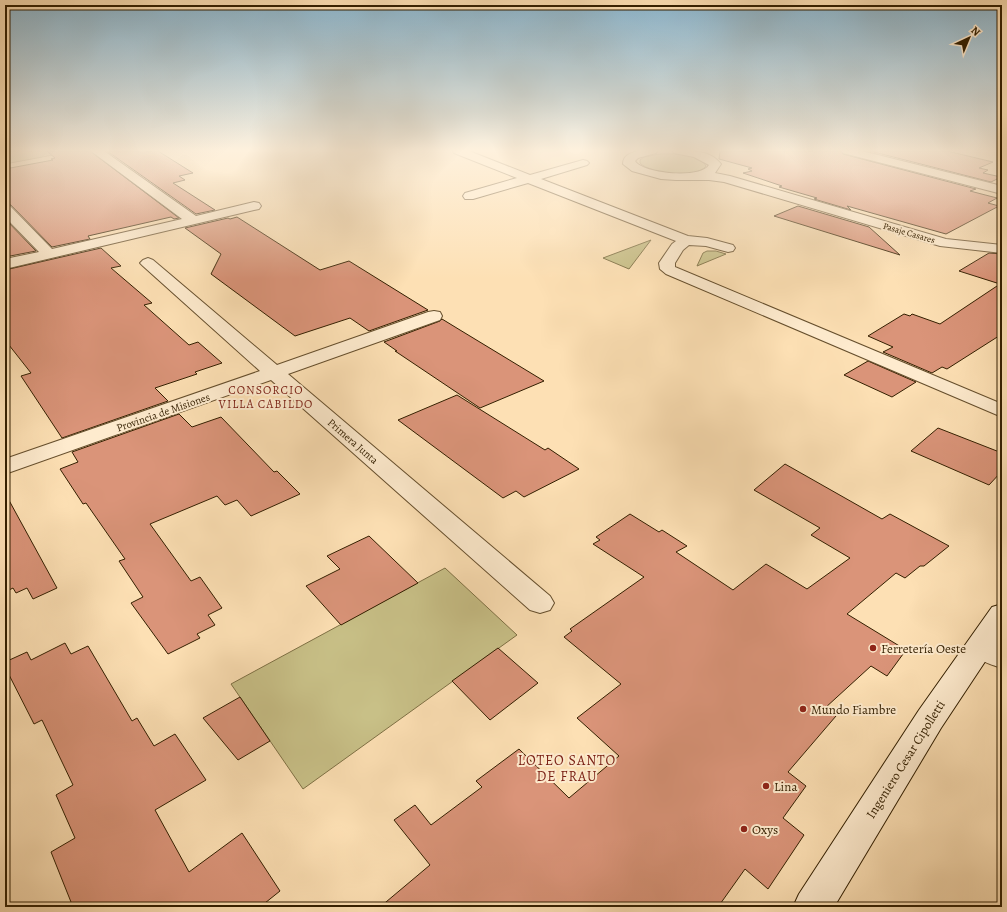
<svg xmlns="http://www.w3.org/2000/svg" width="1007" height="912" viewBox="0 0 1007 912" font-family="Alegreya,serif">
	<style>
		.green { fill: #c8c087; stroke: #7e7044 }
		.building { fill: #da9479; stroke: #331f00 }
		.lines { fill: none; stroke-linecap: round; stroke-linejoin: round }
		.minor-casing { stroke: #664f2d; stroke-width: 2 }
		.secondary-casing { stroke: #331f00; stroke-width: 2 }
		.minor { fill: #feebce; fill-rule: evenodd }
		.secondary { fill: #feebce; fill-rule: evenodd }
		.poi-dot { fill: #8f2418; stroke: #feebce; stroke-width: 1.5 }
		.labels { text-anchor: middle; stroke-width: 4; stroke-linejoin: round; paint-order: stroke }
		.far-street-label { font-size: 9px; fill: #331f00; stroke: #feebce }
		.street-label { font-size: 11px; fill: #331f00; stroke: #feebce }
		.neighbourhood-label { font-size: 12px; letter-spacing: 1px; fill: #7a1f14; stroke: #feebce }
		.near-poi-label { font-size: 13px; fill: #331f00; stroke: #feebce; text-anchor: start }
		.near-street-label { font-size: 13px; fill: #331f00; stroke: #feebce }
		.near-neighbourhood-label { font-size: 14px; letter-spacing: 1px; fill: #7a1f14; stroke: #feebce }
	</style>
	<rect width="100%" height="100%" fill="#fde0b4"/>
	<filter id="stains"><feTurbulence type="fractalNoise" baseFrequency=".005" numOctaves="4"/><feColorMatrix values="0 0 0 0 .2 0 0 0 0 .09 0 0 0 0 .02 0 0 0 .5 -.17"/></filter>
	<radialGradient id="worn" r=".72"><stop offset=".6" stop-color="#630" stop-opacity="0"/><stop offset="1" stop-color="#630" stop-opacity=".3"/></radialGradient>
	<path class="green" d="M 12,151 L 74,151 L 5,164 L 5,153 Z
		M 660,154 C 673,154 698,152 706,166 C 697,179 650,174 640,163 L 640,160 L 644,157 Z
		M 651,240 L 629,269 L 603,258 Z
		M 707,251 L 716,251 L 726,254 L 697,266 L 703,253 Z
		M 445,568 L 517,635 L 303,789 L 231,684 Z"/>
	<path class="building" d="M 47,151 L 90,151 L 179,218 L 174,219 L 171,217 L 88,236 L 90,239 L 52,247 L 11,205 L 5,204 L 5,169 L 53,160 L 51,159 L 55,158 Z
		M 107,151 L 158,151 L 193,173 L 179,176 L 185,180 L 173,183 L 215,210 L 196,214 Z
		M 720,151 L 841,151 L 843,154 L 976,189 L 970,191 L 997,198 L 988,203 L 999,206 L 946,234 L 847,206 L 851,210 L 814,199 L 817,198 L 779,187 L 782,186 L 743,173 L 752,171 L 748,169 L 752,168 L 719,159 Z
		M 870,151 L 947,151 L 993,162 L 979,168 L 988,170 L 983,173 L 1001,177 L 991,182 Z
		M 798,206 L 869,227 L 900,255 L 774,216 Z
		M 237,217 L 320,270 L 349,261 L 428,310 L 369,331 L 350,318 L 295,336 L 211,274 L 221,254 L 185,228 L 228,218 L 230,219 Z
		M 5,219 L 36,251 L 5,257 Z
		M 101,248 L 121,266 L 111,268 L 152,303 L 144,305 L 189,345 L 198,342 L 222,363 L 195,372 L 197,374 L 155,388 L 168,401 L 62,438 L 21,376 L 31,373 L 5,340 L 5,270 Z
		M 989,253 L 1002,254 L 1002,334 L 947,369 L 942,367 L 932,373 L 883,352 L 893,347 L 868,336 L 904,314 L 910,316 L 912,314 L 940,324 L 1000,284 L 959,271 Z
		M 442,319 L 460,330 L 544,381 L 480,408 L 395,351 L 397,351 L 384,342 L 440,321 Z
		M 868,361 L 916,382 L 892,397 L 844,375 Z
		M 457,395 L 545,450 L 548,448 L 579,469 L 524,497 L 516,491 L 503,498 L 398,420 Z
		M 179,414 L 192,427 L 221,417 L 274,472 L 277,471 L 300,494 L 251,516 L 237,500 L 225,505 L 217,496 L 150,524 L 191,581 L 200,577 L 222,608 L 208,615 L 215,625 L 197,634 L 200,638 L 168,654 L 131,603 L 143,597 L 119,561 L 125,559 L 86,503 L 83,504 L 60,469 L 78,462 L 72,452 Z
		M 938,428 L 1002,453 L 1002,471 L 989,485 L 911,451 Z
		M 785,464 L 882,519 L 890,514 L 949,546 L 924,566 L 920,566 L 905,578 L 896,573 L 847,614 L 906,650 L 887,676 L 871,666 L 825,708 L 836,716 L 788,772 L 806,786 L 783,818 L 804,835 L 768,889 L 745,869 L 718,907 L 380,907 L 430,865 L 394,820 L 415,805 L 431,825 L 482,787 L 476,781 L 519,749 L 569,798 L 619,756 L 577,718 L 621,684 L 564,637 L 572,631 L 570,629 L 644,577 L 593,544 L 600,540 L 596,537 L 630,514 L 659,532 L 662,530 L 687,546 L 676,552 L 733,590 L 766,564 L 807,589 L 850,558 L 811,535 L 820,528 L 754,490 Z
		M 5,493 L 57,588 L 33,599 L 27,588 L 16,593 L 13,588 L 5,592 Z
		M 369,536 L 418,583 L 341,625 L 306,586 L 340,569 L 327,556 Z
		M 65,643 L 71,654 L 88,646 L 132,721 L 137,718 L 154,746 L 175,734 L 206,780 L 155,810 L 189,872 L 242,833 L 280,891 L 260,907 L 73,907 L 51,852 L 75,838 L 56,795 L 73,785 L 42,720 L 34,724 L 5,667 L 5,662 L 27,652 L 31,660 Z
		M 498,648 L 538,683 L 490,720 L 452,681 Z
		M 240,697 L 270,741 L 238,760 L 203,718 Z"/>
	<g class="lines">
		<defs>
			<path id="minor" d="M 91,151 L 104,151 L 196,216 L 254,202 L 259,203 L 261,206 L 259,209 L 254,210 L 5,269 L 5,259 L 39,252 L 5,217 L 5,205 L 10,206 L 52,249 L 182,219 Z
				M 453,151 L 469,151 L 530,175 L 583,160 L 587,161 L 589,163 L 587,165 L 541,179 L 688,236 L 707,238 L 733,245 L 735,248 L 733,251 L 728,252 L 706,246 L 689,245 L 683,250 L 675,263 L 675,267 L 1002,404 L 1002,417 L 666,274 L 660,269 L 659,263 L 672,244 L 676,241 L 528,183 L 473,199 L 465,199 L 463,196 L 465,193 L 517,178 L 454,153 Z
				M 638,151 L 657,151 L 656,153 L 638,158 L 635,161 C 643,174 701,179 709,165 L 694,157 L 674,153 L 673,151 C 689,151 710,149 721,164 L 715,173 L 730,176 L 946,239 L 1002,245 L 1002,253 L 940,246 L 724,182 L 709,180 L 676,180 L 661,179 L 632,171 L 623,164 C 623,155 631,153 638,151 Z
				M 842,151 L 862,151 L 1002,186 L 1002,194 L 843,153 Z
				M 148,258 L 153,260 L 277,365 L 428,312 L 434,311 L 440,312 L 442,316 L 440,320 L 288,374 L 550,596 L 554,603 L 550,610 L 540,613 L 530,610 L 271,380 L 5,474 L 5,459 L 260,371 L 143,266 L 140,263 L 143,260 Z
				M 981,635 L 1002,644 L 1002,668 C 989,664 973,659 967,646 L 971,638 Z"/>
			<path id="secondary" d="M 1002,604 L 1002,636 L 941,728 L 834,907 L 793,907 L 799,894 L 919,710 L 992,607 Z"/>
		</defs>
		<use href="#minor" class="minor-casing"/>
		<use href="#secondary" class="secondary-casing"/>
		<use href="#minor" class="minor"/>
		<use href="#secondary" class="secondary"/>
	</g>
	<linearGradient id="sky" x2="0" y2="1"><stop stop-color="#8bb8d2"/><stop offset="0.54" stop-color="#fef1dd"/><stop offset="1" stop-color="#fef1dd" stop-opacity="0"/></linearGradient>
	<rect width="1007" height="279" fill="url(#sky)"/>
	<g class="poi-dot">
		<circle cx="873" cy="648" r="4"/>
		<circle cx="803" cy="709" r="4"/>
		<circle cx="766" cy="786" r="4"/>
		<circle cx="744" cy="829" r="4"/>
	</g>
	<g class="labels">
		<g class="far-street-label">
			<text transform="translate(909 233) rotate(16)" y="3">Pasaje Casares</text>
		</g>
		<g class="street-label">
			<text transform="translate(163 412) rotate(-19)" y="4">Provincia de Misiones</text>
			<text transform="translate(353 441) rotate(41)" y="4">Primera Junta</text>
		</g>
		<g class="neighbourhood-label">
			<text x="266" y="394">CONSORCIO<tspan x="266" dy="14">VILLA CABILDO</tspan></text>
		</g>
		<g class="near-poi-label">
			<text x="881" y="653">Ferretería Oeste</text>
			<text x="811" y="714">Mundo Fiambre</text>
			<text x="774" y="791">Lina</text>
			<text x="752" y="834">Oxys</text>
		</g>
		<g class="near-street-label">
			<text transform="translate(905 759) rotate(-58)" y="5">Ingeniero Cesar Cipolletti</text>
		</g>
		<g class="near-neighbourhood-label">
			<text x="567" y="765">LOTEO SANTO<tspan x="567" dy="16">DE FRAU</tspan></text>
		</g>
	</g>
	<rect width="1007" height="912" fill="none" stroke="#fde0b4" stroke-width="20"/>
	<rect x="6" y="6" width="995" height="900" fill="none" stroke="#331f00" stroke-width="2"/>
	<rect x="10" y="10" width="987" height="892" fill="none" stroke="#331f00"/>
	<g transform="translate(969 38) rotate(44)" stroke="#feebce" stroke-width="3" paint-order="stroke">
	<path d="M0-3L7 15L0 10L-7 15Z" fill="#331f00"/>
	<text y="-6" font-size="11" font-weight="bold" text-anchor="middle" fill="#331f00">N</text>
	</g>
	<rect width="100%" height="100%" filter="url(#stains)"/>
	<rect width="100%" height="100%" fill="url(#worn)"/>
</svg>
